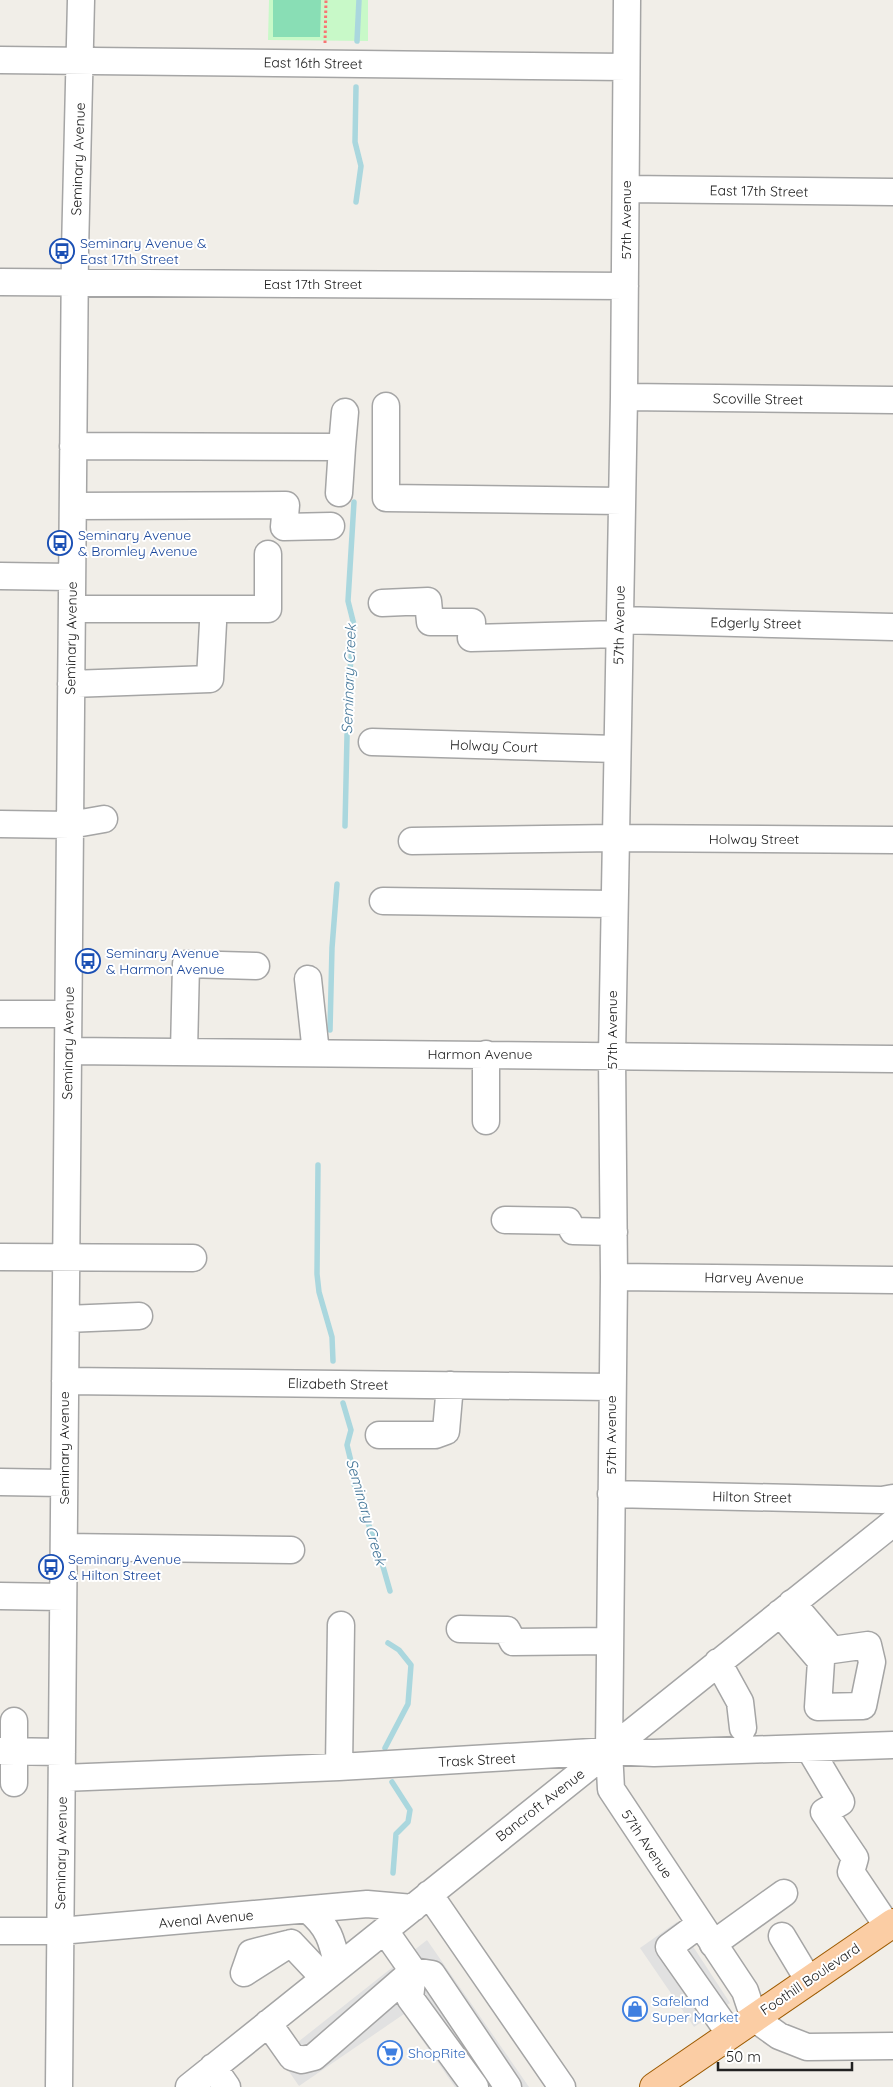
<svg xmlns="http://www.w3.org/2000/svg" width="893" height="2087" viewBox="0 0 893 2087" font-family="Quicksand,sans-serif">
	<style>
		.park { fill: #c8f9c8 }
		.pitch { fill: #89deb5 }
		.parking { fill: #e1e1e1 }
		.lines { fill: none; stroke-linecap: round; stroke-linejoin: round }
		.stream { stroke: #aad7de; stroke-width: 5.5 }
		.minor-casing { stroke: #a5a5a5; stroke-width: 29 }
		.major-casing { stroke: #9d5b02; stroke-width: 30 }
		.path { stroke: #f87573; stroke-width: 3; stroke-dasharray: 2.5 2.5; stroke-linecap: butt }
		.minor { stroke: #fff; stroke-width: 26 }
		.major { stroke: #fbcda4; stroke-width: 28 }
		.labels { text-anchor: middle; stroke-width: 4; stroke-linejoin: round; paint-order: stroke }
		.street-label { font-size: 14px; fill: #212121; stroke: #fff }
		.transit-label { font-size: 14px; fill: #164399; stroke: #fff; text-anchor: start }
		.shop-label { font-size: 14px; fill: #366cbe; stroke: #fff; text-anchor: start }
		.water-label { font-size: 15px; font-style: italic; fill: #457799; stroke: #fff }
	</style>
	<rect width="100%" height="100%" fill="#f1eee8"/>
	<path class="park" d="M 269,0 L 368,0 L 368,41 L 268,40 Z"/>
	<path class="pitch" d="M 273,0 L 321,0 L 320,37 L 273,37 Z"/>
	<path class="parking" d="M 677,1922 L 730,2003 L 694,2027 L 640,1948 Z
		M 427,1940 L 529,2087 L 455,2087 L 404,2014 L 299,2086 L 279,2057 Z"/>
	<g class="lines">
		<path class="stream" d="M 357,41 L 359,0
			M 356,202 L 361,166 L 355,142 L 356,87
			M 345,826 L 348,692 L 354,625 L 348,601 L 354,502
			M 330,1030 L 332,948 L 337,884
			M 318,1165 L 317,1274 L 319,1292 L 332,1337 L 333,1361
			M 343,1403 L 351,1430 L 347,1445 L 355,1478 L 354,1484 L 380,1556 L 390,1591
			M 385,1748 L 408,1704 L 411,1665 L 399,1650 L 388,1643
			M 392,1782 L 410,1810 L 408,1822 L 396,1834 L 393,1873"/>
		<defs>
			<path id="minor" d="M 627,0 L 624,397 L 612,1056 L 614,1277 L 609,1751 L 611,1789 L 745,1991 L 754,2018 L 779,2036 L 807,2047 L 893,2046
				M 0,60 L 626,67
				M 626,189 L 893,192
				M 0,282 L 625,286
				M 624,397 L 893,400
				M 386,406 L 386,498 L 622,501
				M 73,446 L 342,447 L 339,493
				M 342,447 L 345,412
				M 73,506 L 286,505 L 284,527 L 331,526
				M 0,576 L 72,577
				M 382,603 L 428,601 L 430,622 L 472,622 L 471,638 L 619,634
				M 72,609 L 268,609 L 268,554
				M 620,620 L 893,627
				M 71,684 L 210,679 L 213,623
				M 372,742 L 616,749
				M 0,824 L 70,825 L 104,819
				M 412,841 L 614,838 L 893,840
				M 383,901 L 613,904
				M 308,979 L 316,1053
				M 0,1014 L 68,1014
				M 68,1051 L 893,1059
				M 184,1052 L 186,964 L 256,966
				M 486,1121 L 486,1054
				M 505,1220 L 568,1221 L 573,1231 L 614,1232
				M 0,1257 L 193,1258
				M 614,1277 L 893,1280
				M 66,1319 L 139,1316
				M 65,1381 L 612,1387
				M 379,1435 L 435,1435 L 446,1431 L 450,1385
				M 0,1482 L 64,1483
				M 611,1494 L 882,1500 L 893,1498
				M 64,1547 L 291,1550
				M 0,1596 L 63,1597
				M 780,1613 L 821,1661 L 818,1707 L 863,1706 L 872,1662 L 868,1645 L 832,1650 L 792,1603
				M 460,1629 L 507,1630 L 513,1642 L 610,1641
				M 718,1662 L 740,1702 L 743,1728
				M 14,1721 L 14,1783
				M 809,1748 L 841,1802 L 824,1812 L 855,1858 L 851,1872 L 888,1927
				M 0,1751 L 62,1752
				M 339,1767 L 341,1625
				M 62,1778 L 339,1767 L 609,1751 L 654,1753 L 893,1745
				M 429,1894 L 562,2087
				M 308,1910 C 329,1927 332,1941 338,1967
				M 700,1924 L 669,1947 L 730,2034
				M 0,1931 L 60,1931 L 367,1904 L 413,1908
				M 385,1931 L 413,1971 L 410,1998 L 475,2087
				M 782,1936 L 809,1981
				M 291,1943 L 244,1973 L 251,1953 L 291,1943 L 324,1978
				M 713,1944 L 784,1893
				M 268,2023 L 292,2057 L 302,2060 L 314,2057 L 413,1971 L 432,1974 L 508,2087
				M 213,2067 L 227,2087
				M 59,2087 L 75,251 L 81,0
				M 189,2087 L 893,1523"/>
			<path id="major" d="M 654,2087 L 893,1923"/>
		</defs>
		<use href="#minor" class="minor-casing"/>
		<use href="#major" class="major-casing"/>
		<path class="path" d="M 325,43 L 326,0"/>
		<use href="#minor" class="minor"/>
		<use href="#major" class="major"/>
	</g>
	<defs>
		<symbol id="bus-ring" viewBox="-11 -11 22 22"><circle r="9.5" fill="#fff" stroke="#1a4fb4" stroke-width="1.5"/><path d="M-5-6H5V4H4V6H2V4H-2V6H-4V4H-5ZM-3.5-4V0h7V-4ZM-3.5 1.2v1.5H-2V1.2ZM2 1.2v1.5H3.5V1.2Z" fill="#1a4fb4"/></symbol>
		<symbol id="shop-ring" viewBox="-11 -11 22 22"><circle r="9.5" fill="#fff" stroke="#3f7fe0" stroke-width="1.5"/><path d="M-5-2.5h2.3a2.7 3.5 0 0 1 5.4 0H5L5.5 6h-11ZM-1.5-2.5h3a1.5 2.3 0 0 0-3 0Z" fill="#3f7fe0"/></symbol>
		<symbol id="supermarket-ring" viewBox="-11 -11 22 22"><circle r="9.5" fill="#fff" stroke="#3f7fe0" stroke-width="1.5"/><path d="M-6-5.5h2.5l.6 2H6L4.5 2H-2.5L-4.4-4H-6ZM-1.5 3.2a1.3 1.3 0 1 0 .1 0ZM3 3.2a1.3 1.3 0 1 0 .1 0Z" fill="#3f7fe0"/></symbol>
	</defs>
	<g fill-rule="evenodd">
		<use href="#bus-ring" x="48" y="237" width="28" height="28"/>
		<use href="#bus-ring" x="46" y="529" width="28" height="28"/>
		<use href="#bus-ring" x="74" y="947" width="28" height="28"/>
		<use href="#bus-ring" x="37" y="1553" width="28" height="28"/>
		<use href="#shop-ring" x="621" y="1995" width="28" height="28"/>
		<use href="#supermarket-ring" x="376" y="2039" width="28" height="28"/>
	</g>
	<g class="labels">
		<g class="street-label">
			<text transform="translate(313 63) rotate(1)" y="5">East 16th Street</text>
			<text transform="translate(78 159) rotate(-88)" y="5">Seminary Avenue</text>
			<text transform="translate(759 191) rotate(1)" y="5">East 17th Street</text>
			<text transform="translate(626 220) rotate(-90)" y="5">57th Avenue</text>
			<text x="313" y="289">East 17th Street</text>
			<text transform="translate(758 399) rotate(1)" y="5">Scoville Street</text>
			<text transform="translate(756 623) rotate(1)" y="5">Edgerly Street</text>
			<text transform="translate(619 625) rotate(-89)" y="5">57th Avenue</text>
			<text transform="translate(71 638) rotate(-89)" y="5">Seminary Avenue</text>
			<text transform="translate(494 746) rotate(2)" y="5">Holway Court</text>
			<text x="754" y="844">Holway Street</text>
			<text transform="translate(612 1030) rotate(-90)" y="5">57th Avenue</text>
			<text transform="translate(68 1043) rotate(-89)" y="5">Seminary Avenue</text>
			<text x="480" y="1059">Harmon Avenue</text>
			<text transform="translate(754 1278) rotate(1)" y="5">Harvey Avenue</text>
			<text transform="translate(338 1384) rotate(1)" y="5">Elizabeth Street</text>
			<text transform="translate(611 1435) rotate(-90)" y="5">57th Avenue</text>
			<text transform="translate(64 1448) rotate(-90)" y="5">Seminary Avenue</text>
			<text transform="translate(752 1497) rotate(1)" y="5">Hilton Street</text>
			<text transform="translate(477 1760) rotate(-3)" y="5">Trask Street</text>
			<text transform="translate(540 1805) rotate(-38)" y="5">Bancroft Avenue</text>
			<text transform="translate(647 1844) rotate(56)" y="5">57th Avenue</text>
			<text transform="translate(61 1853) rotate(-89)" y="5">Seminary Avenue</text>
			<text transform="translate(206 1919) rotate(-5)" y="5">Avenal Avenue</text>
			<text transform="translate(810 1979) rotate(-34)" y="5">Foothill Boulevard</text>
		</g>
		<g class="transit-label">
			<text x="80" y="248">Seminary Avenue &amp;<tspan x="80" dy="16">East 17th Street</tspan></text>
			<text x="78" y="540">Seminary Avenue<tspan x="78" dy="16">&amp; Bromley Avenue</tspan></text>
			<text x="106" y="958">Seminary Avenue<tspan x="106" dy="16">&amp; Harmon Avenue</tspan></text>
			<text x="68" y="1564">Seminary Avenue<tspan x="68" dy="16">&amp; Hilton Street</tspan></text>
		</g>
		<g class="shop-label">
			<text x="652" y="2006">Safeland<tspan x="652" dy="16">Super Market</tspan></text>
			<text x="408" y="2058">ShopRite</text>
		</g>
		<g class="water-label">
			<text transform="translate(349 679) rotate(-88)" y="5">Seminary Creek</text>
			<text transform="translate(366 1512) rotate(74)" y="5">Seminary Creek</text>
		</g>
	</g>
	<path d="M718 2062v8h134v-8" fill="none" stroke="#212121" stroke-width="2.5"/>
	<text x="726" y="2062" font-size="15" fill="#212121" stroke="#ffffff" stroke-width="4" paint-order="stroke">50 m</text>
</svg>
